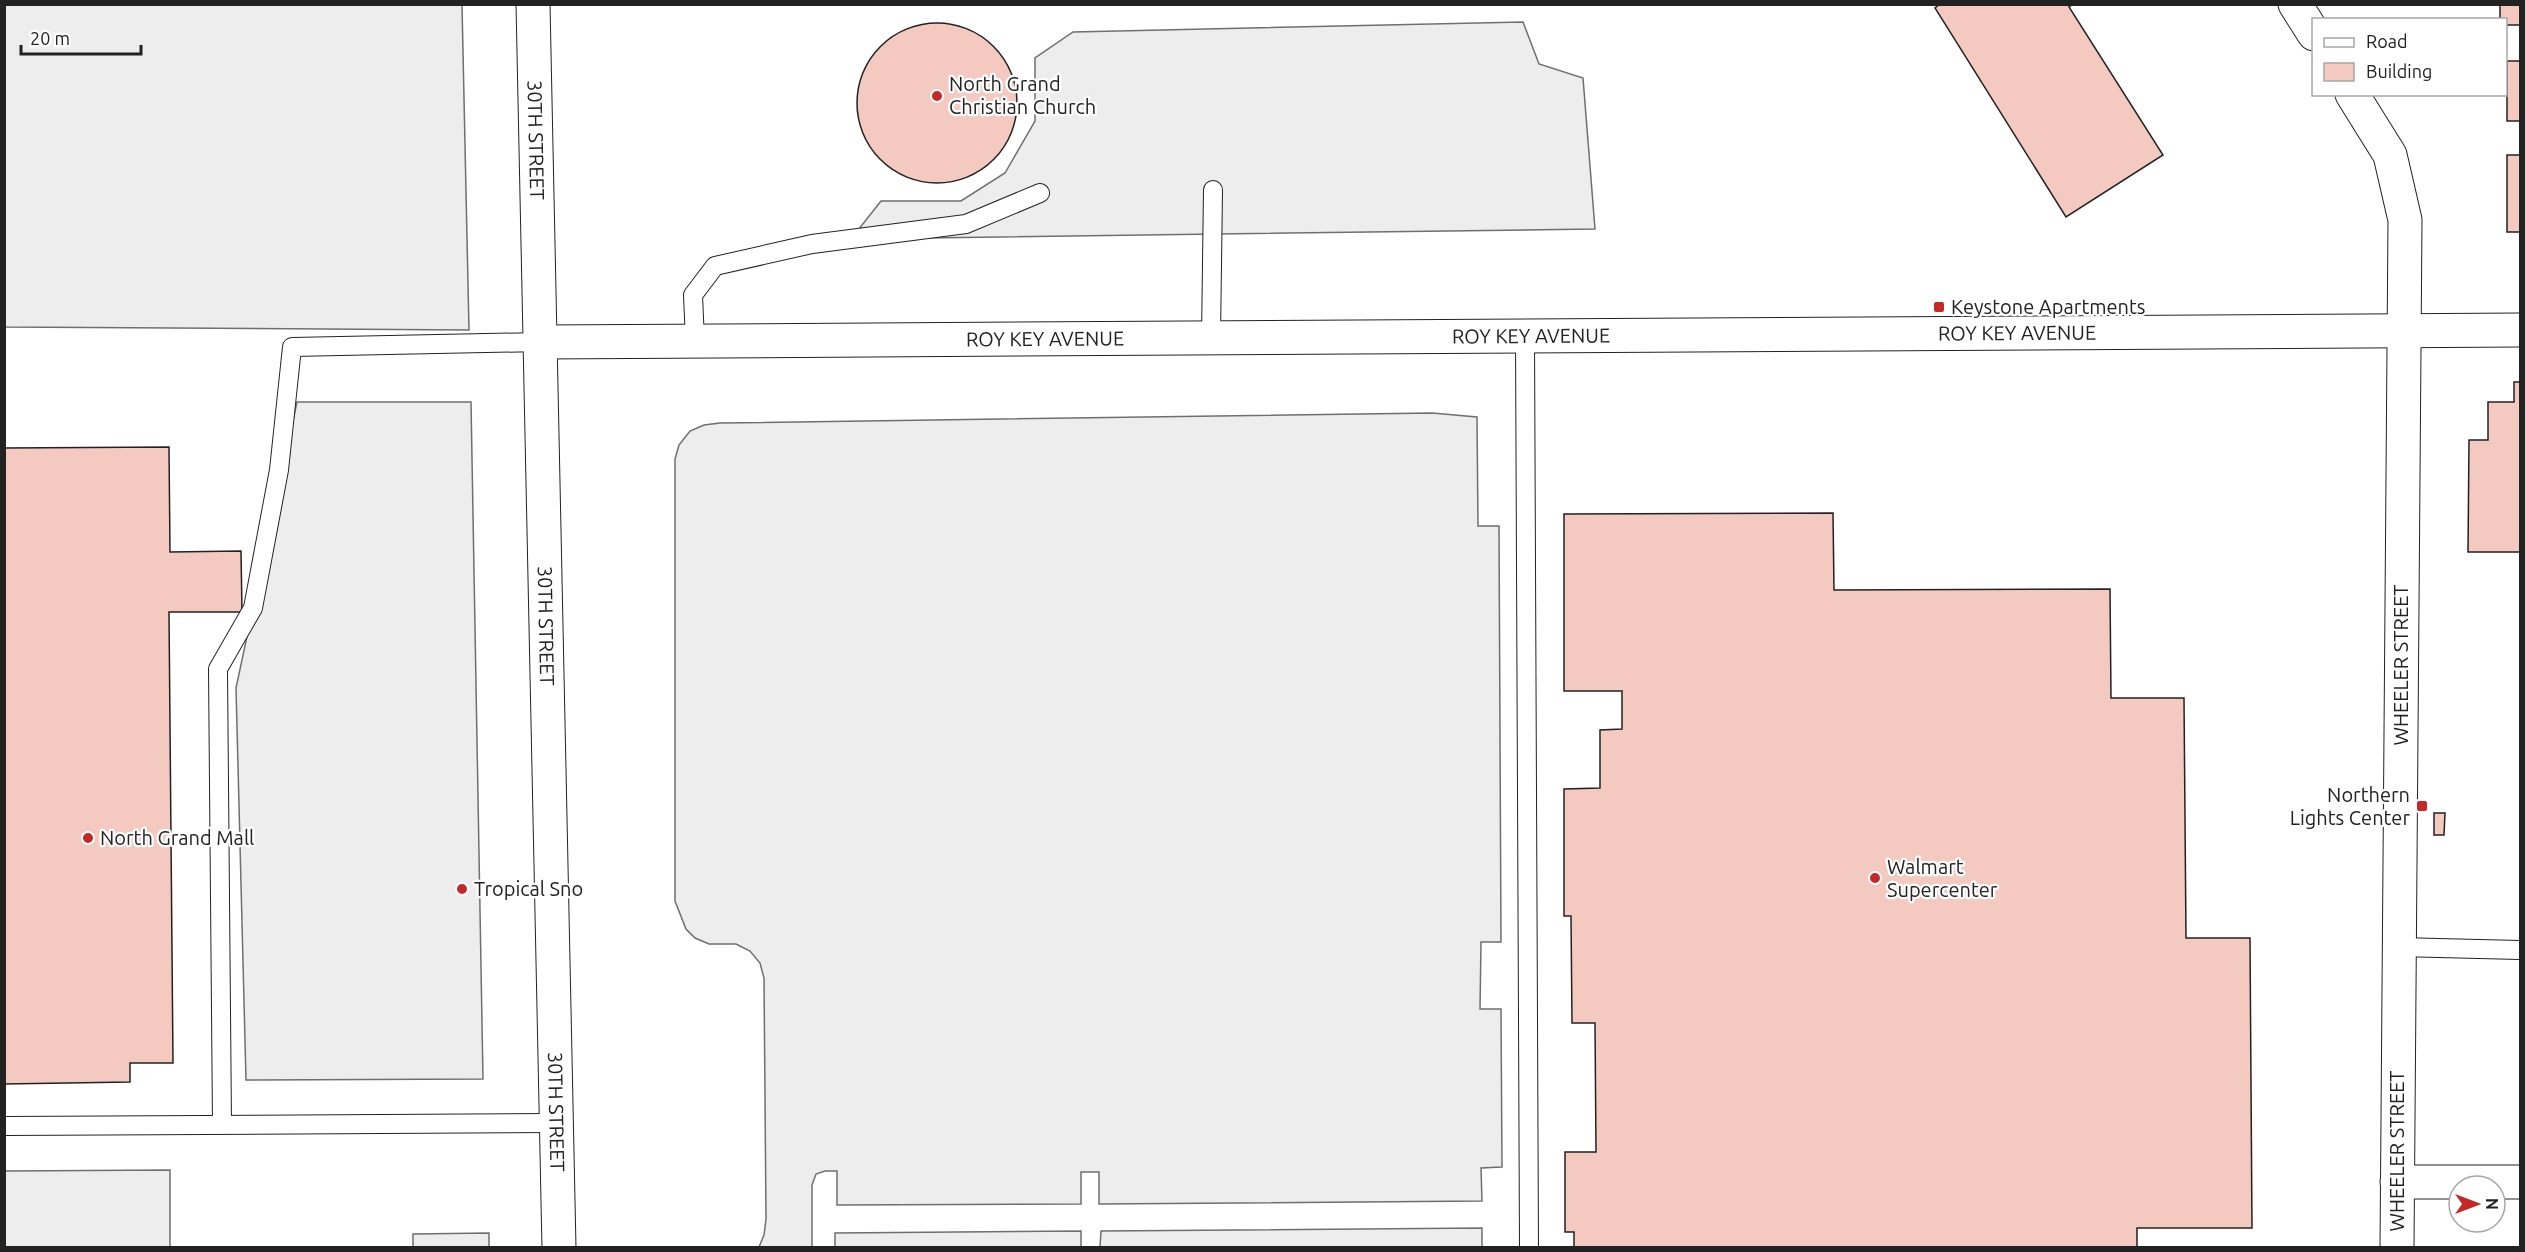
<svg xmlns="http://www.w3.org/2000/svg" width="2525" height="1252" viewBox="0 0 2525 1252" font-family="Ubuntu,sans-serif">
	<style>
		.parking { fill: #ededed; stroke: #6f6f6f; stroke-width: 1.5 }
		.building { fill: #f3c9c0; stroke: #222; stroke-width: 1.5 }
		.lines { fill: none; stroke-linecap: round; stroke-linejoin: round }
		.service-casing { stroke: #222; stroke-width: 20 }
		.minor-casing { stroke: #222; stroke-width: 35 }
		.tertiary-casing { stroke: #222; stroke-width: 35 }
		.service { stroke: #fff; stroke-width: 18 }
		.minor { stroke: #fff; stroke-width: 33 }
		.tertiary { stroke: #fff; stroke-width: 33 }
		.poi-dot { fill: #c62828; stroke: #fff; stroke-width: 2 }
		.labels { text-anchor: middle; stroke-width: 4.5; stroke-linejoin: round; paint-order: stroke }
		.poi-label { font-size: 20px; fill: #222; stroke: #fff; text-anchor: start }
		.street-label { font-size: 20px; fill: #222; stroke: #fff }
	</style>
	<rect width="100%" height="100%" fill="#fff"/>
	<path class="parking" d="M 5,4 L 462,5 L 469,330 L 5,327 Z
		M 1523,22 L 1539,64 L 1583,78 L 1595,229 L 851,239 L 881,201 L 961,201 L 1005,173 L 1035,121 L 1035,58 L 1073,32 Z
		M 297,402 L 471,402 L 483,1079 L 246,1080 L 236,688 Z
		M 1432,413 L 1477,417 L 1478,526 L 1499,526 L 1501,942 L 1481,942 L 1480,1009 L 1501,1009 L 1502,1167 L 1481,1168 L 1482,1201 L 1099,1204 L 1099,1172 L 1081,1172 L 1081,1204 L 837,1205 L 837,1171 L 825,1171 L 816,1174 L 812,1185 L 812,1247 L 759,1247 L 764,1235 L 766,1219 L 764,978 L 760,963 L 750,951 L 736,944 L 709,944 L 695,938 L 686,929 L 675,901 L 675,459 L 679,445 L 690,431 L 704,425 L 720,423 Z
		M 170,1170 L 170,1247 L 5,1247 L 5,1171 Z
		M 1482,1228 L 1482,1247 L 1100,1247 L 1101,1231 Z
		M 1081,1231 L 1081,1247 L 835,1247 L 835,1233 Z
		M 489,1233 L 489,1247 L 413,1247 L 413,1234 Z"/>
	<path class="building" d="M 1940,4 L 2073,4 L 2069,7 L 2163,155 L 2066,217 L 1935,8 Z
		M 2500,4 L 2520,4 L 2520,25 L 2506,25 L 2506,20 L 2500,20 Z
		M857 103a80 80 0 1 1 160 0a80 80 0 1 1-160 0Z
		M 2507,61 L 2520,61 L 2520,121 L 2507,121 Z
		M 2507,155 L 2520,155 L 2520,232 L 2507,232 Z
		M 2514,382 L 2520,382 L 2520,552 L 2468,552 L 2469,440 L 2488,440 L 2488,402 L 2514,402 Z
		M 169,447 L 170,552 L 241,551 L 242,612 L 169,612 L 173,1063 L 130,1063 L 130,1082 L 4,1084 L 4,448 Z
		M 1833,513 L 1834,590 L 2110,589 L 2111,698 L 2184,698 L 2186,938 L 2250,938 L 2252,1228 L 2137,1228 L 2137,1248 L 1574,1248 L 1574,1232 L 1565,1232 L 1565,1152 L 1596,1152 L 1595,1023 L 1572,1023 L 1571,916 L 1564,916 L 1564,789 L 1600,788 L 1600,730 L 1622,729 L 1622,691 L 1564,691 L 1564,514 Z
		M 2434,813 L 2445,813 L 2444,835 L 2434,835 Z"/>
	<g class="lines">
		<defs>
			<path id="service" d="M 1525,337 L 1529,1248
				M 1211,338 L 1213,190
				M 695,341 L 693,295 L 715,266 L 812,244 L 966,224 L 1040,193
				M 2398,947 L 2520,950
				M 222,1125 L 218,669 L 253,608 L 279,470 L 292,347 L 541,342
				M 4,1126 L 556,1123"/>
			<g id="minor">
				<path d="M 2295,4 L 2314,34"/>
				<path d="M 2352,94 L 2390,155 L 2405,220 L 2397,1248"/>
				<path id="s1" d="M 541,342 L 2520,330"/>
				<path d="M 2397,1182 L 2520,1182"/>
			</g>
			<g id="tertiary">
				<path id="s2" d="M 533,4 L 559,1248"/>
			</g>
		</defs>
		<use href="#service" class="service-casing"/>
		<use href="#minor" class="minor-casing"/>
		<use href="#tertiary" class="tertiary-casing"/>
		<use href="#service" class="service"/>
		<use href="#minor" class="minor"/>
		<use href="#tertiary" class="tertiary"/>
	</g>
	<g class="poi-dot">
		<circle cx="937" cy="96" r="6"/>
		<rect x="1933" y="301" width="12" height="12" rx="3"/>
		<rect x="2416" y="800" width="12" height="12" rx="3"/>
		<circle cx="88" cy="838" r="6"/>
		<circle cx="1875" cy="878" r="6"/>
		<circle cx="462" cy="889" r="6"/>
	</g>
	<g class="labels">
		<g class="poi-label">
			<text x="949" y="91">North Grand<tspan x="949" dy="23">Christian Church</tspan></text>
			<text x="1951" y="314">Keystone Apartments</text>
			<text x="2410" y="802" text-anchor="end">Northern<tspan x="2410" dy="23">Lights Center</tspan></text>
			<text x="100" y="845">North Grand Mall</text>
			<text x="1887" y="874">Walmart<tspan x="1887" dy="23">Supercenter</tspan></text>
			<text x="474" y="896">Tropical Sno</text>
		</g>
		<g class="street-label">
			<text dy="7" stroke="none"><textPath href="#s2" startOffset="136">30TH STREET</textPath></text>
			<text dy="7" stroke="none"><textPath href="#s1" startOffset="1476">ROY KEY AVENUE</textPath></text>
			<text dy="7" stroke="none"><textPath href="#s1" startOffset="990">ROY KEY AVENUE</textPath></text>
			<text dy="7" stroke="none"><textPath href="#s1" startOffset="504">ROY KEY AVENUE</textPath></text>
			<text dy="7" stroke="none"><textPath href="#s2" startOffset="622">30TH STREET</textPath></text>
			<text transform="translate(2401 665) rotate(-90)" y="7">WHEELER STREET</text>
			<text dy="7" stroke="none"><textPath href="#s2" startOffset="1108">30TH STREET</textPath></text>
			<text transform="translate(2397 1151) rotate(-90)" y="7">WHEELER STREET</text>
		</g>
	</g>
	<rect width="2525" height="1252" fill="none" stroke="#222222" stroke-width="12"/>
	<rect x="2312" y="18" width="195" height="78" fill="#ffffff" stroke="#a7a7a7" stroke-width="1.5"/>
	<rect x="2324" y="38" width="30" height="9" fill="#ffffff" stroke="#a7a7a7" stroke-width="1.5"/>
	<text x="2366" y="48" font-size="18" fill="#222222">Road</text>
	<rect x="2324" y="63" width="30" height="18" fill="#f3c9c0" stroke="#a7a7a7" stroke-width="1.5"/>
	<text x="2366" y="78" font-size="18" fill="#222222">Building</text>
	<g transform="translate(2477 1204) rotate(90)"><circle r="28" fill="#ffffff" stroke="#a7a7a7" stroke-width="1.5"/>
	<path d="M0-4.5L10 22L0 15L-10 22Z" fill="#c62828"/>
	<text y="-9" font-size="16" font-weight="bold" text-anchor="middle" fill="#222222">N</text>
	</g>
	<path d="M21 45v9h120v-9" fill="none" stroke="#222222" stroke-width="3"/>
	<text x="30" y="45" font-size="18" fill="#222222" stroke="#ffffff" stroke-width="4.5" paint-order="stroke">20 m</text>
</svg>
